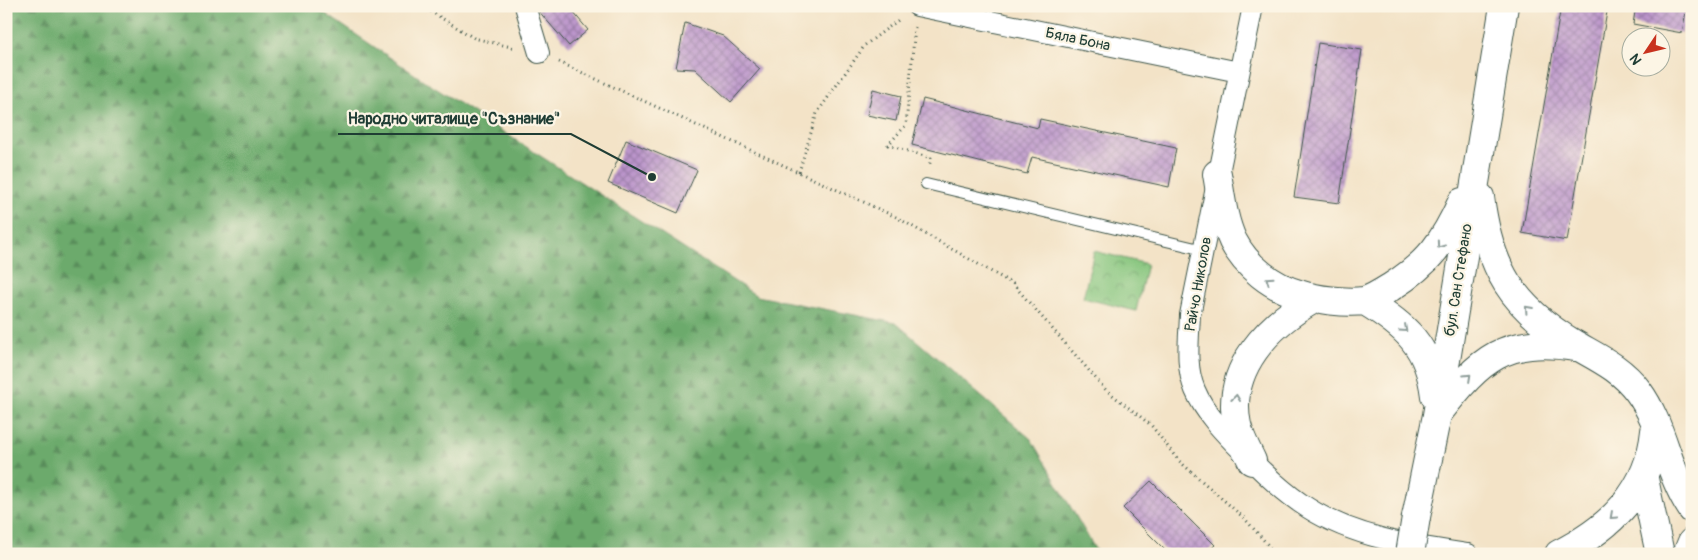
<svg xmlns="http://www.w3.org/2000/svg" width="1698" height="560" viewBox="0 0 1698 560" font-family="Pangolin,sans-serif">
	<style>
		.forest { fill: url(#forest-firs); stroke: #467450 }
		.park { fill: url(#park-crowns); stroke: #528158 }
		.building { fill: url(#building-cross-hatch) }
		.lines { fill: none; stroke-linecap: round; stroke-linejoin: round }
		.service-casing { stroke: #3f564a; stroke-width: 12 }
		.minor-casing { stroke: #3f564a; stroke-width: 22 }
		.secondary-casing { stroke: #3f564a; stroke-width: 30 }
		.path { stroke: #3f564a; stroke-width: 3; stroke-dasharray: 1 4; stroke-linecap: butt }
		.service { stroke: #fff; stroke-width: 10 }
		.minor { stroke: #fff; stroke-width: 20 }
		.secondary { stroke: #fff; stroke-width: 28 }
		.secondary-bridge-casing { stroke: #3f564a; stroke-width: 30; stroke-linecap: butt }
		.secondary-bridge { stroke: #fff; stroke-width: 28 }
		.oneway { stroke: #8f9e9a }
		.labels { text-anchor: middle; stroke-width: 4.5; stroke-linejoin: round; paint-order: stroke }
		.street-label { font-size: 15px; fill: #1f3d34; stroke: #fcf5e5 }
		.leader { fill: none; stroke: #1f3d34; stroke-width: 2 }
		.callout-dot { fill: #1f3d34; stroke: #fcf5e5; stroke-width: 2 }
		.callout-label { font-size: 16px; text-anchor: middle; font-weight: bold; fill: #1f3d34; stroke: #fcf5e5; stroke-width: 4.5; stroke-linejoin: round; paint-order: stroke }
	</style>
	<defs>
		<pattern id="forest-firs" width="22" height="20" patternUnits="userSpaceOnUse" patternTransform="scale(1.25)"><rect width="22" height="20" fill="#6caa6c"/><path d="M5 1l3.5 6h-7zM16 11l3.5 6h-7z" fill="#588c5a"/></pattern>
		<pattern id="park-crowns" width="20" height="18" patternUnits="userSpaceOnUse" patternTransform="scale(1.25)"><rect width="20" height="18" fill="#85c57d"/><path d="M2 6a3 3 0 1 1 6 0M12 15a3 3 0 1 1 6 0" fill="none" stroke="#6ca167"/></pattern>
		<pattern id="building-cross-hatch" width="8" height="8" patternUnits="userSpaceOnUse" patternTransform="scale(1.25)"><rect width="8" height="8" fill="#bb94cb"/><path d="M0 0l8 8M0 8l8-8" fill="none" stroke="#977aa6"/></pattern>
	</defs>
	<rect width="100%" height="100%" fill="#fcf5e5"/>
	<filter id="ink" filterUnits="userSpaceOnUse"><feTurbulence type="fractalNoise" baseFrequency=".02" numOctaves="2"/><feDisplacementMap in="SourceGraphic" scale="10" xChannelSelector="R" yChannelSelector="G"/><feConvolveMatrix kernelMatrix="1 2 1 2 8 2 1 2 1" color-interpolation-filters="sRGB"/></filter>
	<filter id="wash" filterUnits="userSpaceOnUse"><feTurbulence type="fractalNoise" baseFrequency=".0096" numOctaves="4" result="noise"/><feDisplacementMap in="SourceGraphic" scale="20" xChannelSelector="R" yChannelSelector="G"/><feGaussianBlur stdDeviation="1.12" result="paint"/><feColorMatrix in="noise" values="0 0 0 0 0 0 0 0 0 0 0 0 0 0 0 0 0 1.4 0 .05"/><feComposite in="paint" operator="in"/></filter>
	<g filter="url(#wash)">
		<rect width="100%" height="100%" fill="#f3e3c7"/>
		<path class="forest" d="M 6,6 L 314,6 L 426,82 L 757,296 L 896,323 L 1031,439 L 1098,554 L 6,554 Z"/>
		<path class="park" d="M 1094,251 L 1147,264 L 1136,311 L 1083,298 Z"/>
		<g id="blocks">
			<path class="building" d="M 537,6 L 568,6 L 588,30 L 569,46 L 536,8 Z
				M 1561,6 L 1608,6 L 1567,241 L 1522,233 Z
				M 1636,6 L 1687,6 L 1682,33 L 1633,24 Z
				M 685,23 L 723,36 L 760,69 L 731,102 L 695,69 L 676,68 Z
				M 1318,43 L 1362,50 L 1339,203 L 1294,197 Z
				M 873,89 L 901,96 L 896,121 L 867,115 Z
				M 923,99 L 1038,128 L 1040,119 L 1176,148 L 1169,187 L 1032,157 L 1027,174 L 912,145 Z
				M 626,140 L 697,170 L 678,213 L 608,183 Z
				M 1151,481 L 1215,545 L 1205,554 L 1169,554 L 1123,508 Z"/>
		</g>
	</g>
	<g filter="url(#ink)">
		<use href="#blocks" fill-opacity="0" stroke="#3f564a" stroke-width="1"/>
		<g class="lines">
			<defs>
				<path id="service" d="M 926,184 L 1204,250"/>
				<path id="minor" d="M 525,6 L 539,53
					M 917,6 L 1239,72
					M 1253,6 L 1190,315 C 1189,340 1185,366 1195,390 C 1205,414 1226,435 1244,453 C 1264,473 1284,493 1308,508 C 1355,538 1414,546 1468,554"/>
				<path id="secondary" d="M 1217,174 C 1221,196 1223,220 1233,241 C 1246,266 1272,287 1299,294 C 1318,300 1344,303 1364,301 C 1372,299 1383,292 1391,287 C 1429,263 1444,242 1462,202
					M 1480,197 C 1489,268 1512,307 1574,344 C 1598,358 1621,368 1638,391 C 1664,426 1667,472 1692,509
					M 1365,301 C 1406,326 1429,346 1435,396
					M 1439,412 C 1480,359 1505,336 1575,347
					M 1252,461 C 1247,450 1240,438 1237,425 C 1225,369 1269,324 1314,299
					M 1644,479 L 1660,554
					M 1416,517 L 1437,415 L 1504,6
					M 1559,554 C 1612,527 1649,491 1655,431
					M 1687,554 L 1692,542"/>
			</defs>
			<use href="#service" class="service-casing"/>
			<use href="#minor" class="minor-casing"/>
			<use href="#secondary" class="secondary-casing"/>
			<path class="path" d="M 422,6 L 474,38 L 515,48
				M 915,27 L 906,125 L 888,145 L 931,158 L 929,167
				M 559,62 L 896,217 L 1013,284 L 1106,390 L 1151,425 L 1178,460 L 1244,518 L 1268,545 L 1272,554
				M 799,172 L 817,113 L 865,45 L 901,18
				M 6,540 L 13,554"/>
			<use href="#service" class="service"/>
			<use href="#minor" class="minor"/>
			<use href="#secondary" class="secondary"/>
			<defs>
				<path id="secondary-bridge" d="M 1410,554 L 1416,517"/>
			</defs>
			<use href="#secondary-bridge" class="secondary-bridge-casing"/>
			<use href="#secondary-bridge" class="secondary-bridge"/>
		</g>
		<defs><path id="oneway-chevron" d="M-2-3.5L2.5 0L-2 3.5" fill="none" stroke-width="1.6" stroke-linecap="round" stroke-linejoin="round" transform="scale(1.25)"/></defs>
		<g class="oneway">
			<use href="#oneway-chevron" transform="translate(1440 245) rotate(125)"/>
			<use href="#oneway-chevron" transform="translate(1269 280) rotate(-146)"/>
			<use href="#oneway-chevron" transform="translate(1528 309) rotate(-132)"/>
			<use href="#oneway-chevron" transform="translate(1404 329) rotate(42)"/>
			<use href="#oneway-chevron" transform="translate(1468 377) rotate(-43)"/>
			<use href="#oneway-chevron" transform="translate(1236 398) rotate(-83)"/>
			<use href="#oneway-chevron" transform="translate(1613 516) rotate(138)"/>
		</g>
	</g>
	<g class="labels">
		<g class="street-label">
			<text transform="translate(1078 39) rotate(12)" y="5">Бяла Бона</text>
			<text transform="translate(1458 280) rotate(-81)" y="5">бул. Сан Стефано</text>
			<text transform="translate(1198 284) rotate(-80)" y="5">Райчо Николов</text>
		</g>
	</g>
	<path class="leader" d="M652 177L571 134H338"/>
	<circle class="callout-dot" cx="652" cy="177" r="5"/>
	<g class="callout-label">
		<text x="454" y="124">Народно читалище "Съзнание"</text>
	</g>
	<rect width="1698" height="560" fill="none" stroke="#fcf5e5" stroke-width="25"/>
	<g transform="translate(1646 52) rotate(235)"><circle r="24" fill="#fcf5e5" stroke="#a4ab9e"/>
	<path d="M0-4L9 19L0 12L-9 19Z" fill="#c8321e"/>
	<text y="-8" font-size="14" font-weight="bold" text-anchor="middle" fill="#1f3d34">N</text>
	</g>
</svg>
